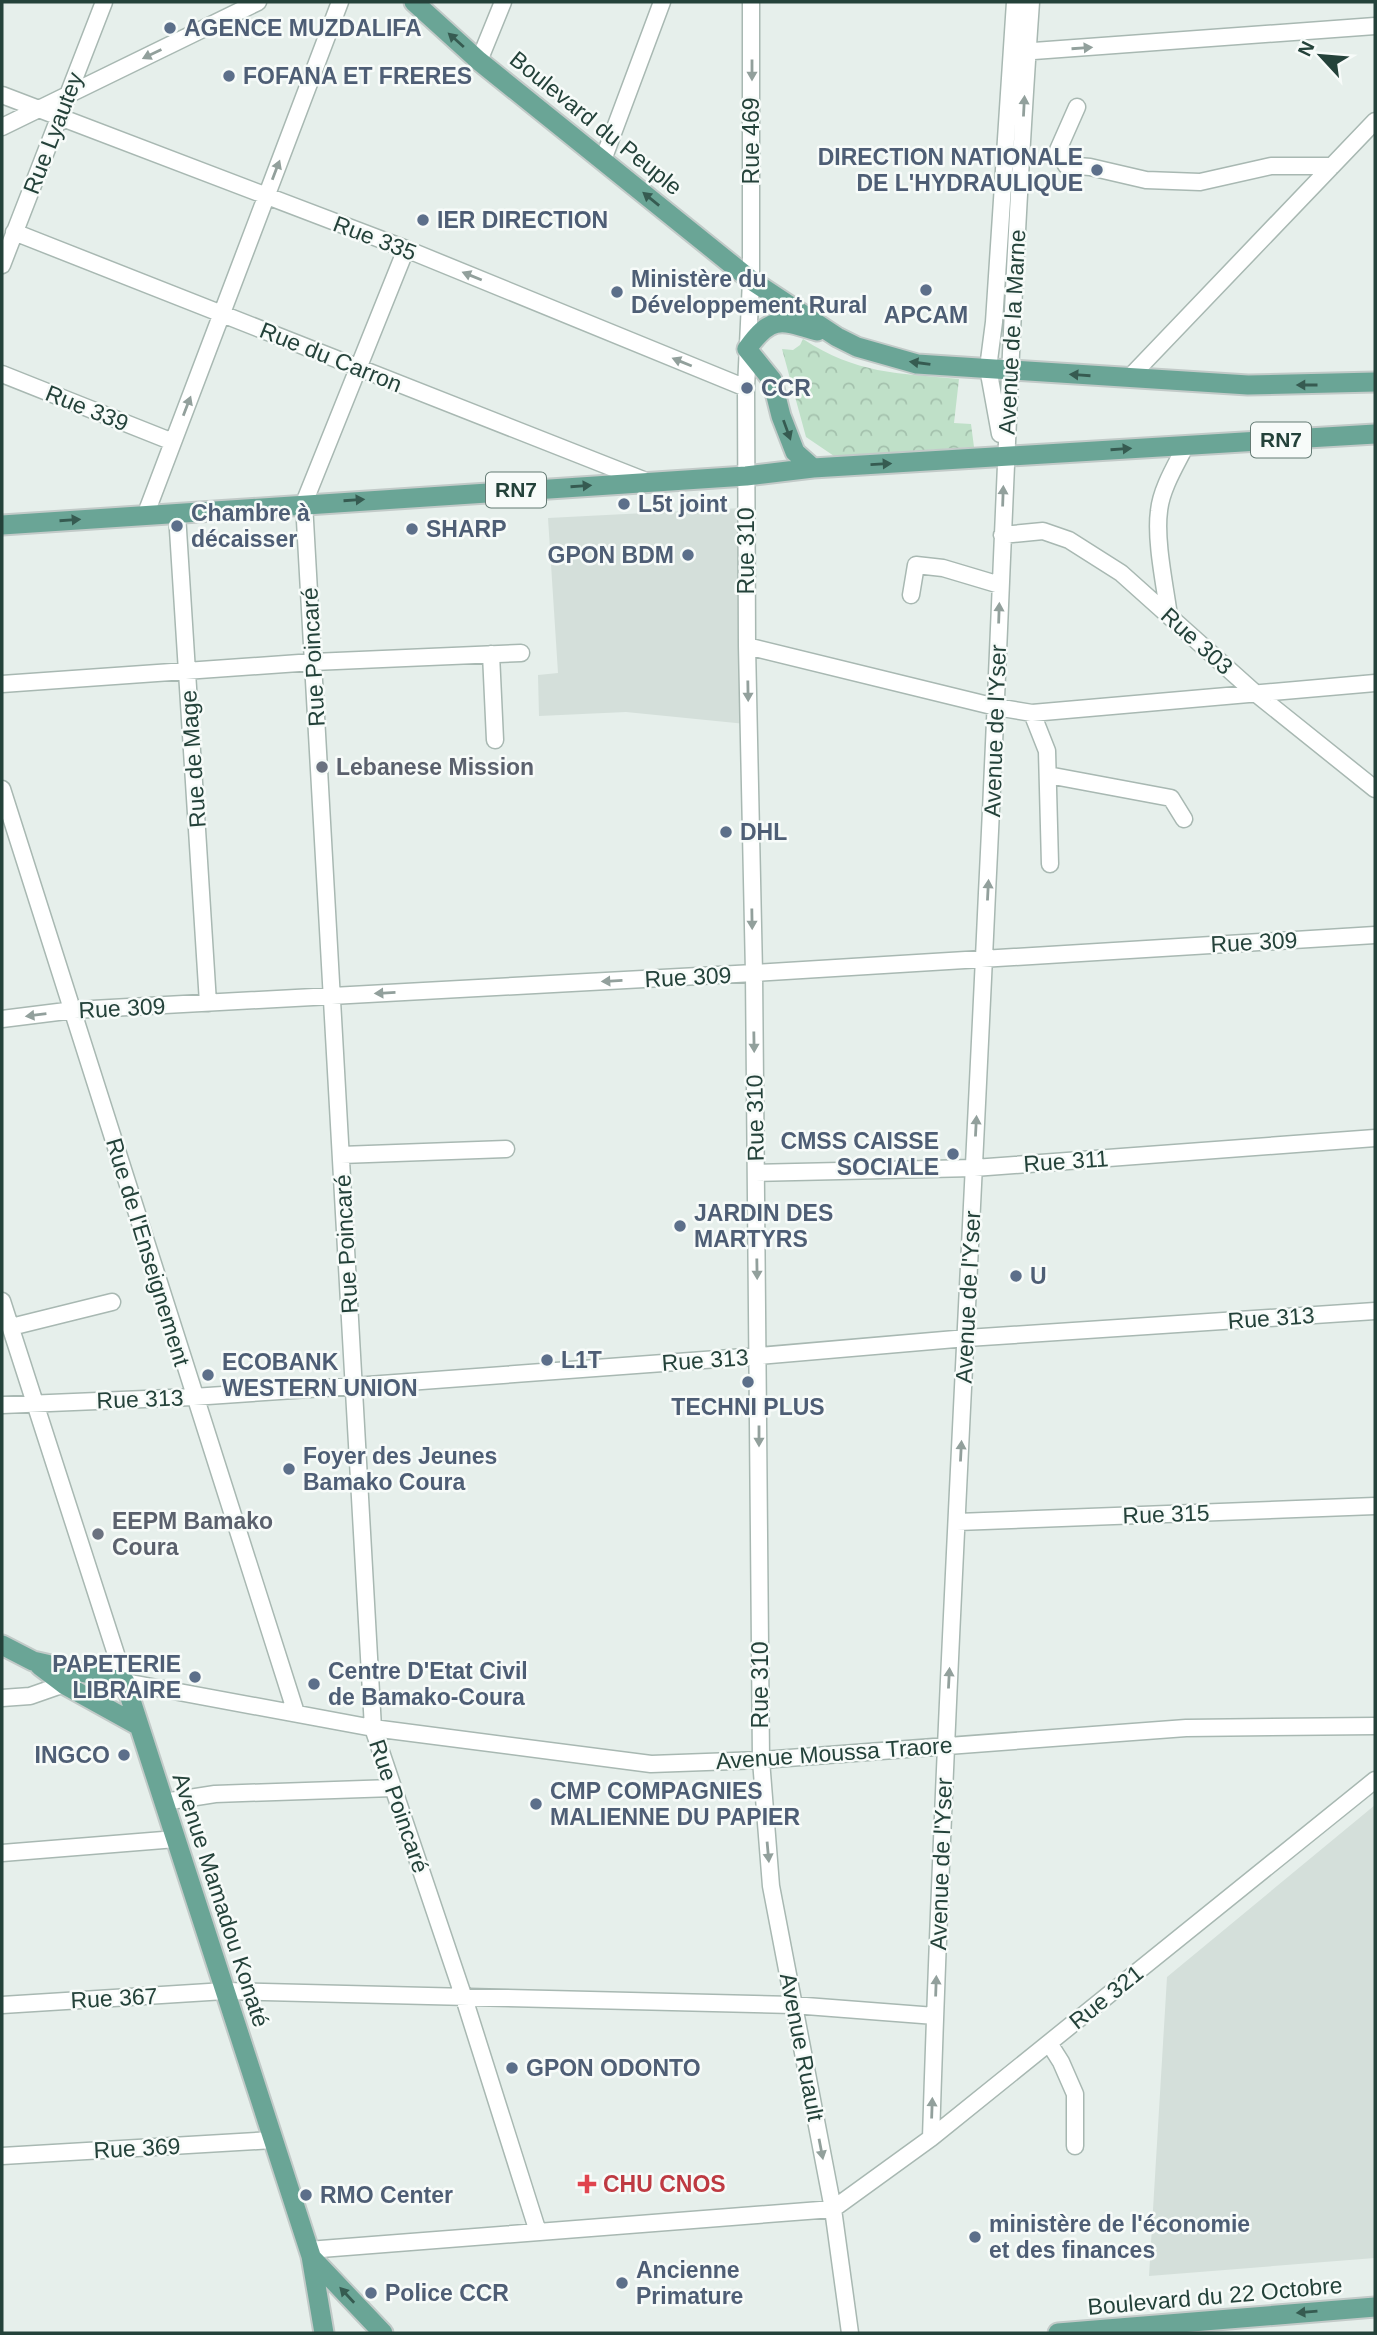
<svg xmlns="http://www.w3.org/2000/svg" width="1377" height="2335" viewBox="0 0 1377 2335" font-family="Arial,sans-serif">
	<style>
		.built { fill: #d4dfda }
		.forest { fill: url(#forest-crowns) }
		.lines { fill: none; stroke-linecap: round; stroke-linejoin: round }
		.minor-casing { stroke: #a8b8b2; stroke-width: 19 }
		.major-casing { stroke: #c2cac8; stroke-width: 23 }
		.minor { stroke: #fff; stroke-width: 16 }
		.major { stroke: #6aa596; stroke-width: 19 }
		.oneway { fill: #365b51 }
		.oneway2 { fill: #92a09c }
		.service-dot { fill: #5c6f8a; stroke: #f7fbf9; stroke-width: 2.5 }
		.worship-dot { fill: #6b7280; stroke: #f7fbf9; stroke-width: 2.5 }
		.health-dot { fill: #e0444e; stroke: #f7fbf9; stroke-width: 2.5 }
		.labels { text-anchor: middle; stroke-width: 5; stroke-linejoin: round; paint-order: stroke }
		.shield { fill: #f7fbf9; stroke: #637a73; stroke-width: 2 }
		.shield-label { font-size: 21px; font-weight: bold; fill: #24423a }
		.service-label { font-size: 23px; font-weight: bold; fill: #4e5e75; stroke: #f7fbf9; text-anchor: start }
		.street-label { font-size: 23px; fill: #24423a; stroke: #f7fbf9 }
		.worship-label { font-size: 23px; font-weight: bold; fill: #5b616d; stroke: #f7fbf9; text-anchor: start }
		.health-label { font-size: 23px; font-weight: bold; fill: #be3a42; stroke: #f7fbf9; text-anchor: start }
	</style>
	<defs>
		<pattern id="forest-crowns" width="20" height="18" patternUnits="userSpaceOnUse" patternTransform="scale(1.75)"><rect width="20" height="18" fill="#bfe0c8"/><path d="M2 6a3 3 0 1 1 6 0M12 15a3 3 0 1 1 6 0" fill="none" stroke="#a4c1ad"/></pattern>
	</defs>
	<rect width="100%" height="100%" fill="#e6efeb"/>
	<path class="built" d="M 742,508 L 746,724 L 626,712 L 539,716 L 538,675 L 558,673 L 548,518 Z
		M 1375,1805 L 1375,2258 L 1149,2276 L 1167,1977 Z"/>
	<path class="forest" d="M 803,339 C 857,374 896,373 959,379 L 954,423 L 971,424 L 974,447 L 834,456 L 806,437 L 782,349 L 793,350 L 800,345 Z"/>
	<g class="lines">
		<defs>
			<path id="minor" d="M 751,2 L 751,280 L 746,388 L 747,646 L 754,973 L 761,1760 L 771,1886 L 833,2209 L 850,2333
				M 1020,52 L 1375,26
				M 479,61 L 503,2
				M 2,95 L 406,249 L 746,388
				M 1077,107 L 1058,150 L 1066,165 L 1090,167 L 1146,180 L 1200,182 L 1271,166 L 1332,166
				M 2,127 L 258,2
				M 603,160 L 662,2
				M 14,232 L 646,481
				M 406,249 L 304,503 L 373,1728 L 464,1998 L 538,2232
				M 2,265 L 104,2
				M 2,374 L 173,442
				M 1129,378 L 1375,121
				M 1000,434 L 988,368 L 994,322 L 1015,2
				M 177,514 L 208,1003
				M 145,516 L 340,2
				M 1002,535 L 1043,531 L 1069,540 L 1121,573 L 1254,692 L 1375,789
				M 911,595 L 916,565 L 943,568 L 1000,585
				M 1169,616 C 1165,586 1155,540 1159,511 C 1161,489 1176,465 1186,445
				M 747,646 L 996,707 L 1032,713 L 1375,683
				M 491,654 L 495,740
				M 2,684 L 313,662 L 521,653
				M 1032,713 L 1047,751 L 1050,864
				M 1048,775 L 1171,798 L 1184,819
				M 2,789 C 102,1097 196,1406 296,1713
				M 2,1019 L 74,1010 L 754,973 L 1375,935
				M 341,1155 L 506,1149
				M 756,1173 L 974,1168 L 1375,1138
				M 2,1301 L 125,1682 L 373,1728 L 651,1764 L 761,1760 L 1186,1728 L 1375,1726
				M 11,1327 L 112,1302
				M 2,1405 L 193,1397 L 354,1386 L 758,1356 L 967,1338 L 1375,1311
				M 957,1522 L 1375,1506
				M 2,1698 L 30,1696 L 73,1681
				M 164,1802 L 215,1794 L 393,1788
				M 2,1853 L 176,1839
				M 2,2005 L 225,1991 L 793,2005 L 935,2016
				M 1049,2043 L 1061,2062 L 1075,2094 L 1075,2146
				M 931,2138 C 944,1723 968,1308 987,893 C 1002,596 1010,298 1031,2
				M 2,2156 L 273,2140
				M 833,2209 L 931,2138 L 1375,1780
				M 308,2250 L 833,2209"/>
			<path id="major" d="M 414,2 L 479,61 L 751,280 L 837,337 L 857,347 L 917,364 L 1248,385 L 1375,382
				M 813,468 L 795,452 L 781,416 L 772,380 L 747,349 C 771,315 781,320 817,331
				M 2,525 L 746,476 L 813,468 L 1375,434
				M 2,1645 L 33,1661 L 125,1682 L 311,2256 L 324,2333
				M 40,1666 L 65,1685 L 139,1726
				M 311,2257 L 383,2333
				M 1058,2333 L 1375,2307"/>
		</defs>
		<use href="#minor" class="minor-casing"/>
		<use href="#major" class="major-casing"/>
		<use href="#minor" class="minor"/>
		<use href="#major" class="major"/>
	</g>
	<defs><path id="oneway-solid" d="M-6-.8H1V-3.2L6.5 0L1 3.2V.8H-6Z" transform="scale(1.75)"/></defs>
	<g class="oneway">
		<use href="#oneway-solid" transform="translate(456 40) rotate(-138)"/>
		<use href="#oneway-solid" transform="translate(651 199) rotate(-141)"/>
		<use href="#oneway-solid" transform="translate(920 363) rotate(-172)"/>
		<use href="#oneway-solid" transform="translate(1080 375) rotate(-176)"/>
		<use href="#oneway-solid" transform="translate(1307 385) rotate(180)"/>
		<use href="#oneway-solid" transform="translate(787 430) rotate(70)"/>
		<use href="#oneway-solid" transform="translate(1121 449) rotate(-4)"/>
		<use href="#oneway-solid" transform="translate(881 464) rotate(-3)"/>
		<use href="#oneway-solid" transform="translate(581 486) rotate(-4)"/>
		<use href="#oneway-solid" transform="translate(354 500) rotate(-4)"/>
		<use href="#oneway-solid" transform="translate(70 520) rotate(-4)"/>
		<use href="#oneway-solid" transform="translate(347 2295) rotate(-133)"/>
		<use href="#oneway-solid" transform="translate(1307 2312) rotate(175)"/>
	</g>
	<g class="oneway2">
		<use href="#oneway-solid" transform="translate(1082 48) rotate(-4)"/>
		<use href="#oneway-solid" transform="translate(152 54) rotate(154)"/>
		<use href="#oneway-solid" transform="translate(752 70) rotate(90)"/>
		<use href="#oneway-solid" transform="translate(1024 106) rotate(-87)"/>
		<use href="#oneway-solid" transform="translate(276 170) rotate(-69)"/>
		<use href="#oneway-solid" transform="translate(472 276) rotate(-158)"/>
		<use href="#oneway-solid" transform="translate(682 362) rotate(-158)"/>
		<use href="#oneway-solid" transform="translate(187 406) rotate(-69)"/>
		<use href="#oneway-solid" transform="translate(1003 496) rotate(-88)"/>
		<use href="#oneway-solid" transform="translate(999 613) rotate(-88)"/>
		<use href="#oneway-solid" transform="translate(748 691) rotate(89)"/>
		<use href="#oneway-solid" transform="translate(988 890) rotate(-87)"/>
		<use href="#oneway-solid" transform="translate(752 919) rotate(89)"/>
		<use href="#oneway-solid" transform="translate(612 981) rotate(177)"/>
		<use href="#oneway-solid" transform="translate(385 993) rotate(177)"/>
		<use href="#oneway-solid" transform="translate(36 1015) rotate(173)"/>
		<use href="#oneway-solid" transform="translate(754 1042) rotate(89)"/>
		<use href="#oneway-solid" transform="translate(976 1126) rotate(-87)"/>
		<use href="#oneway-solid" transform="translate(757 1269) rotate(89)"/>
		<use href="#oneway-solid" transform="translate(759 1436) rotate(90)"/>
		<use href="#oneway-solid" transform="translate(961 1451) rotate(-87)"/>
		<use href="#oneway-solid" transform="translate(949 1678) rotate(-87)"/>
		<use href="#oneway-solid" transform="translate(768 1852) rotate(85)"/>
		<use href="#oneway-solid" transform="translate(936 1986) rotate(-88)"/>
		<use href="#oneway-solid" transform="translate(932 2108) rotate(-88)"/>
		<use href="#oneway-solid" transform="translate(821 2149) rotate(79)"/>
	</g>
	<g class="service-dot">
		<circle cx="170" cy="28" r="7"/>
		<circle cx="229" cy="76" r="7"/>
		<circle cx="1097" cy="170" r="7"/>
		<circle cx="423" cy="220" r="7"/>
		<circle cx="926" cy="290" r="7"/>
		<circle cx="617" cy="292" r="7"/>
		<circle cx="747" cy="388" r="7"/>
		<circle cx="624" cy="504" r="7"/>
		<circle cx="177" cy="526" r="7"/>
		<circle cx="412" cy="529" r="7"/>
		<circle cx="688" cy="555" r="7"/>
		<circle cx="726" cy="832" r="7"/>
		<circle cx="953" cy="1154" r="7"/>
		<circle cx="680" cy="1226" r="7"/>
		<circle cx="1016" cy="1276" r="7"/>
		<circle cx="547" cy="1360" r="7"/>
		<circle cx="208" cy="1375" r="7"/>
		<circle cx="748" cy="1382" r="7"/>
		<circle cx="289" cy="1469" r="7"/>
		<circle cx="195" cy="1677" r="7"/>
		<circle cx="314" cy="1684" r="7"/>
		<circle cx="124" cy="1755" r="7"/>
		<circle cx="536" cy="1804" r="7"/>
		<circle cx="512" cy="2068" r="7"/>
		<circle cx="306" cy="2195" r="7"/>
		<circle cx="975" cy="2237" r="7"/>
		<circle cx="622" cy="2283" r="7"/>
		<circle cx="371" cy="2293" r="7"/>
	</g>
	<g class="worship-dot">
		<circle cx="322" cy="767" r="7"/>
		<circle cx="98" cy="1534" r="7"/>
	</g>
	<path class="health-dot" d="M583.5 2173.5h7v7h7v7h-7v7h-7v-7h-7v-7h7z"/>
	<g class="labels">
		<g class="shield">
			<rect x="1251" y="422.5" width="60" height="35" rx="5"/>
			<rect x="486" y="472.5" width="60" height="35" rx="5"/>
		</g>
		<g class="shield-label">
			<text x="1281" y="447">RN7</text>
			<text x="516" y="497">RN7</text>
		</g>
		<g class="service-label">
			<text x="184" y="36">AGENCE MUZDALIFA</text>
			<text x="243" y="84">FOFANA ET FRERES</text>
			<text x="1083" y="165" text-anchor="end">DIRECTION NATIONALE<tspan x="1083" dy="26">DE L'HYDRAULIQUE</tspan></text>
			<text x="437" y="228">IER DIRECTION</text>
			<text x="631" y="287">Ministère du<tspan x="631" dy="26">Développement Rural</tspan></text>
			<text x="926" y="323" text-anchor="middle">APCAM</text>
			<text x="761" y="396">CCR</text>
			<text x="638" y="512">L5t joint</text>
			<text x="191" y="521">Chambre à<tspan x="191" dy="26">décaisser</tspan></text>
			<text x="426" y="537">SHARP</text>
			<text x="674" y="563" text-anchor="end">GPON BDM</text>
			<text x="740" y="840">DHL</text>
			<text x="939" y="1149" text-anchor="end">CMSS CAISSE<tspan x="939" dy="26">SOCIALE</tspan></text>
			<text x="694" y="1221">JARDIN DES<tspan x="694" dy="26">MARTYRS</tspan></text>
			<text x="1030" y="1284">U</text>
			<text x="561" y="1368">L1T</text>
			<text x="222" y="1370">ECOBANK<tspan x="222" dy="26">WESTERN UNION</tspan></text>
			<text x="748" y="1415" text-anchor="middle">TECHNI PLUS</text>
			<text x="303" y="1464">Foyer des Jeunes<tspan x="303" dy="26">Bamako Coura</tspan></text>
			<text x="181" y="1672" text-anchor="end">PAPETERIE<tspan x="181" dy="26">LIBRAIRE</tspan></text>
			<text x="328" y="1679">Centre D'Etat Civil<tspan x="328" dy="26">de Bamako-Coura</tspan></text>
			<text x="110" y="1763" text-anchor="end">INGCO</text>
			<text x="550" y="1799">CMP COMPAGNIES<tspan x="550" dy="26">MALIENNE DU PAPIER</tspan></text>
			<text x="526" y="2076">GPON ODONTO</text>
			<text x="320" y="2203">RMO Center</text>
			<text x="989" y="2232">ministère de l'économie<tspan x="989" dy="26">et des finances</tspan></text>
			<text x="636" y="2278">Ancienne<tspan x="636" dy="26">Primature</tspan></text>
			<text x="385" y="2301">Police CCR</text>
		</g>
		<g class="street-label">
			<text transform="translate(596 123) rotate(39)" y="8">Boulevard du Peuple</text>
			<text transform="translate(53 133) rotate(-69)" y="8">Rue Lyautey</text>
			<text transform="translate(751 141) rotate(-90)" y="8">Rue 469</text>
			<text transform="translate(375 238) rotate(21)" y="8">Rue 335</text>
			<text transform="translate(1012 332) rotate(-87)" y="8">Avenue de la Marne</text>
			<text transform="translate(331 357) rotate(22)" y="8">Rue du Carron</text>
			<text transform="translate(87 408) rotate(22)" y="8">Rue 339</text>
			<text transform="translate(746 551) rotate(-90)" y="8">Rue 310</text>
			<text transform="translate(1197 641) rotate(42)" y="8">Rue 303</text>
			<text transform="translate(313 657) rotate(-93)" y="8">Rue Poincaré</text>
			<text transform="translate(995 731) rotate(-88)" y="8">Avenue de l'Yser</text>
			<text transform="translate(193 759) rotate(-94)" y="8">Rue de Mage</text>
			<text transform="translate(1254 942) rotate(-3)" y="8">Rue 309</text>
			<text transform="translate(688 977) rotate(-3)" y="8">Rue 309</text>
			<text transform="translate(122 1008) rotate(-3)" y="8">Rue 309</text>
			<text transform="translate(755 1118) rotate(-91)" y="8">Rue 310</text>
			<text transform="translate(1066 1161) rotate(-4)" y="8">Rue 311</text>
			<text transform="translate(346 1244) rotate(-93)" y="8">Rue Poincaré</text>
			<text transform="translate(148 1252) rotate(73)" y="8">Rue de l'Enseignement</text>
			<text transform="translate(968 1297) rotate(-87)" y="8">Avenue de l'Yser</text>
			<text transform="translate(1271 1318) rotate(-4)" y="8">Rue 313</text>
			<text transform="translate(705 1360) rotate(-4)" y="8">Rue 313</text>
			<text transform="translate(140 1399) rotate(-2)" y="8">Rue 313</text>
			<text transform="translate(1166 1514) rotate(-2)" y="8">Rue 315</text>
			<text transform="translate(760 1685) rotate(-90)" y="8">Rue 310</text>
			<text transform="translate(834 1753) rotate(-4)" y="8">Avenue Moussa Traore</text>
			<text transform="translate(399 1806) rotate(71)" y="8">Rue Poincaré</text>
			<text transform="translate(941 1864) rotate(-88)" y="8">Avenue de l'Yser</text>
			<text transform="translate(221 1900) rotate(72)" y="8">Avenue Mamadou Konaté</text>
			<text transform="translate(1106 1997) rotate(-39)" y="8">Rue 321</text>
			<text transform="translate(114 1998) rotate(-3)" y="8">Rue 367</text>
			<text transform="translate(802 2047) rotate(79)" y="8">Avenue Ruault</text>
			<text transform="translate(137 2148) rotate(-3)" y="8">Rue 369</text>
			<text transform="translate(1215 2296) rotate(-5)" y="8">Boulevard du 22 Octobre</text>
		</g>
		<g class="worship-label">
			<text x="336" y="775">Lebanese Mission</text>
			<text x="112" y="1529">EEPM Bamako<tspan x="112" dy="26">Coura</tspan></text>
		</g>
		<g class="health-label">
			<text x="603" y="2192">CHU CNOS</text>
		</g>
	</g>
	<rect width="1377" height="2335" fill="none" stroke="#24423a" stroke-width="7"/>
	<g transform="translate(1321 56) rotate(296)" stroke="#f7fbf9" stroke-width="5" paint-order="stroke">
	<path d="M0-5L12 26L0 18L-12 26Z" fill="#24423a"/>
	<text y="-10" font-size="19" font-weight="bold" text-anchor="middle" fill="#24423a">N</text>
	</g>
</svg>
